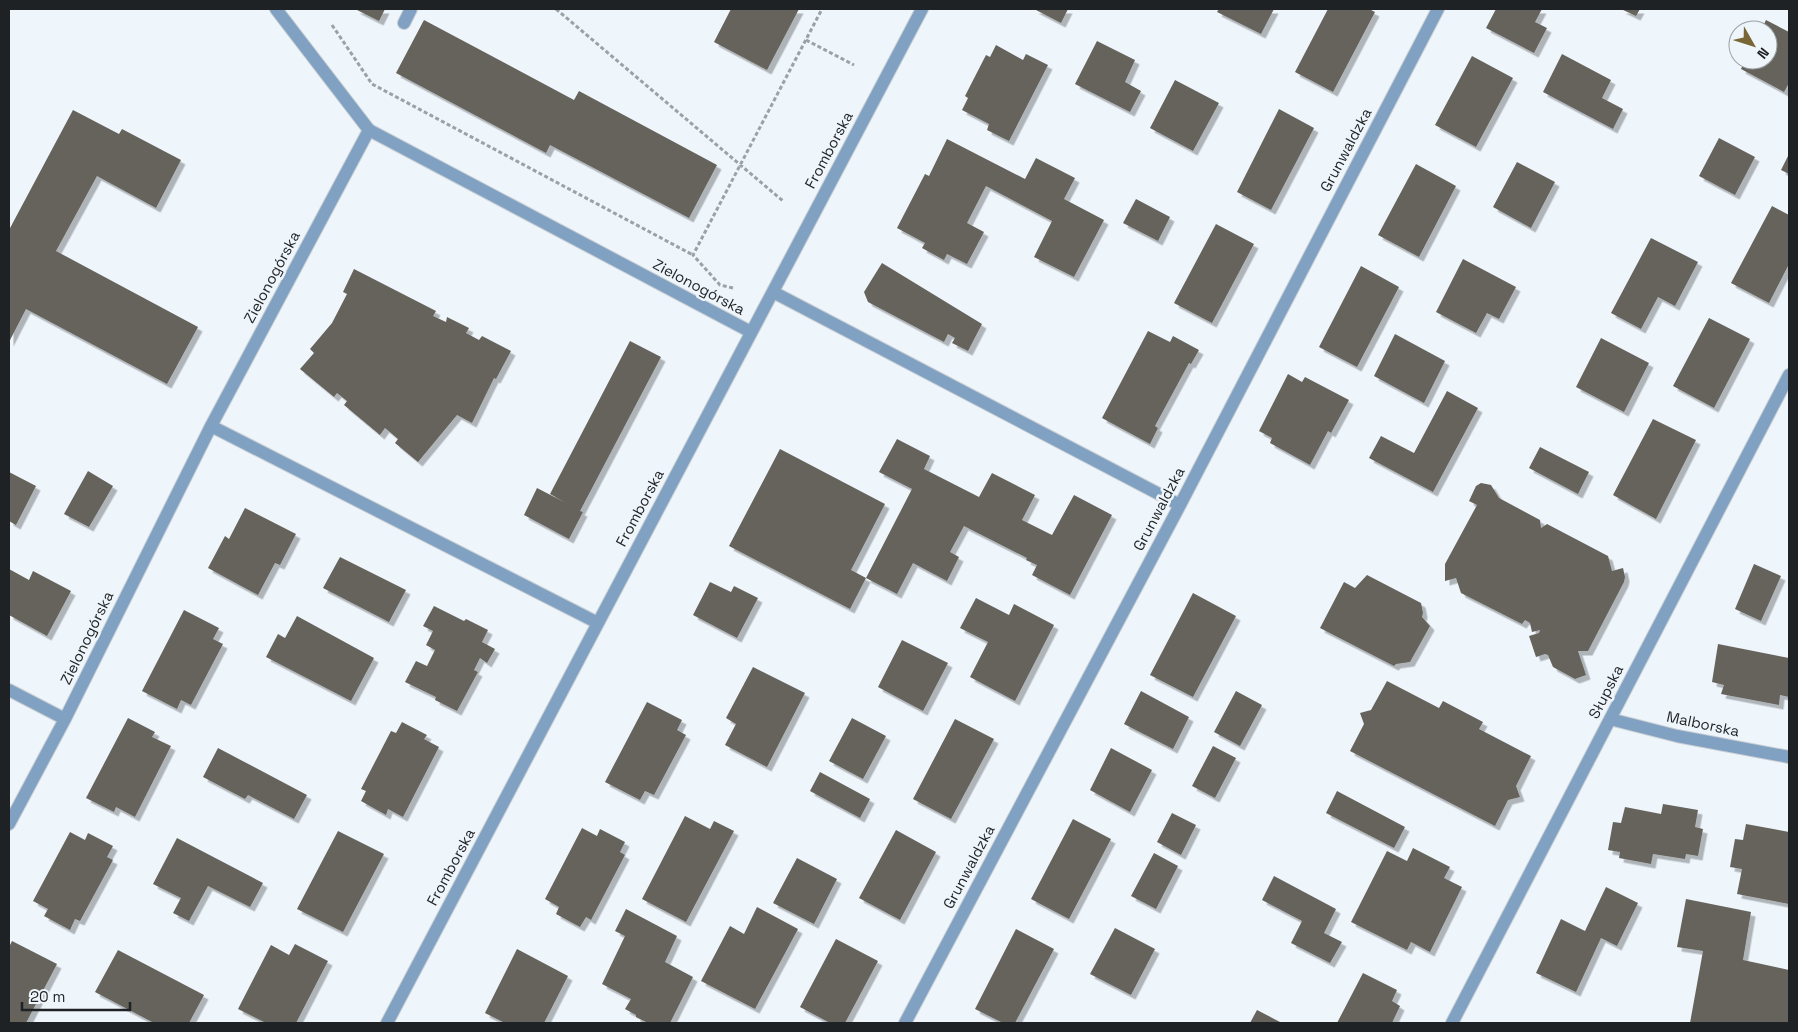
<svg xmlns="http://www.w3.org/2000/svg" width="1798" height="1032" viewBox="0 0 1798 1032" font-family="'Space Grotesk',sans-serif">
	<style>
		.building { fill: #65635c; filter: url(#shadow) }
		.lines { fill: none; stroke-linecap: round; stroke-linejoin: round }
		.service-casing { stroke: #c9cfd4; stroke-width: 14 }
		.minor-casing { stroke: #c9cfd4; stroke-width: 14 }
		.path { stroke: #9ba1a5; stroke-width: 3; stroke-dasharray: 4 2.5; stroke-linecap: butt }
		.service { stroke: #80a1c2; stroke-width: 12 }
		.minor { stroke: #80a1c2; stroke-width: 12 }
		.labels { text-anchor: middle; stroke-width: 5; stroke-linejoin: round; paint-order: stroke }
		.street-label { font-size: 15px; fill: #1f2224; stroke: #eef5fb }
	</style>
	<defs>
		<filter id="shadow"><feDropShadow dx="4.5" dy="4.5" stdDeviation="0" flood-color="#0004"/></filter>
	</defs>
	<rect width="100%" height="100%" fill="#eef5fb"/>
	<path class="building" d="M 355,9 L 385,9 L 379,21 Z
		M 731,9 L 799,9 L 767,70 L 714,42 Z
		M 1034,9 L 1068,9 L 1061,23 Z
		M 1219,9 L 1274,9 L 1261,34 L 1217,12 Z
		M 1328,9 L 1369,9 L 1375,12 L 1333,92 L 1295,72 Z
		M 1496,9 L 1542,9 L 1535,22 L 1547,28 L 1534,53 L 1486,28 Z
		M 1621,9 L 1640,9 L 1636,16 Z
		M 424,20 L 574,100 L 579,91 L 717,165 L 689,218 L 550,145 L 546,153 L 396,73 Z
		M 1766,20 L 1789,32 L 1789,83 L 1784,92 L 1741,69 L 1745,60 L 1768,60 L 1768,30 L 1761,30 Z
		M 1097,41 L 1135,60 L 1125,82 L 1141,91 L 1130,112 L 1075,84 Z
		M 996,45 L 1023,60 L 1026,54 L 1048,65 L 1009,141 L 987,130 L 989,124 L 962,110 L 968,98 L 965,96 L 986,55 L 990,57 Z
		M 1562,54 L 1611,80 L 1602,98 L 1623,109 L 1613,129 L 1543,92 Z
		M 1472,56 L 1513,78 L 1476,147 L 1435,125 Z
		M 1175,80 L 1219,103 L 1193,151 L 1150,128 Z
		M 1279,109 L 1314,128 L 1271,210 L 1237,192 Z
		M 73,110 L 119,134 L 122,129 L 181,160 L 156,208 L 97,176 L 56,251 L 198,327 L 167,384 L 26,309 L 9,342 L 9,230 Z
		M 1719,138 L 1755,157 L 1735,195 L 1699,176 Z
		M 947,139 L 1025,179 L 1036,158 L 1075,178 L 1064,199 L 1104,220 L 1074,277 L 1034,257 L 1052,221 L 986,186 L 967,223 L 984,232 L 967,264 L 947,254 L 944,260 L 922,248 L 925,243 L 897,228 L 925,174 L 929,176 Z
		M 1789,154 L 1789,174 L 1781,170 Z
		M 1517,162 L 1555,182 L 1531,228 L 1493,207 Z
		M 1416,164 L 1456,186 L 1419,257 L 1378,235 Z
		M 1136,199 L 1170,217 L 1158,241 L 1123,223 Z
		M 1772,206 L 1789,215 L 1789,264 L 1769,303 L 1731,283 Z
		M 1216,224 L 1254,244 L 1212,323 L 1174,303 Z
		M 1651,238 L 1698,262 L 1675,306 L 1658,297 L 1641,329 L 1611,313 Z
		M 1463,259 L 1516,287 L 1499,319 L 1487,313 L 1476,333 L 1436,312 Z
		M 882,263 L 982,324 L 968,351 L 952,343 L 955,338 L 948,334 L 944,342 L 868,302 L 864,292 Z
		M 1361,266 L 1399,287 L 1357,367 L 1319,347 Z
		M 354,269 L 436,311 L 433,316 L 446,322 L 447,317 L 469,328 L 466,333 L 479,340 L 482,336 L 511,351 L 496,379 L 494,378 L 472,423 L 457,415 L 418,462 L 395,443 L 398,439 L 385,428 L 380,435 L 344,405 L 347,401 L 337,393 L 334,397 L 300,369 L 314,353 L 310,349 L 332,323 L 347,294 L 343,292 Z
		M 1709,318 L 1750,339 L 1714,408 L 1673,386 Z
		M 1148,331 L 1170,342 L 1173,336 L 1199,350 L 1191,364 L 1189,363 L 1155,426 L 1158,428 L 1150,444 L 1102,418 Z
		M 1395,334 L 1445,361 L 1424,403 L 1374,376 Z
		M 1601,338 L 1649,363 L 1624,412 L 1576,387 Z
		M 630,341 L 661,357 L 580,511 L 583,512 L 569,539 L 524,515 L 537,488 L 566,503 L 550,494 Z
		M 1288,374 L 1302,382 L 1305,377 L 1349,400 L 1331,433 L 1328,431 L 1310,465 L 1270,443 L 1272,438 L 1259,431 Z
		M 1447,391 L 1478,408 L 1433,492 L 1369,458 L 1381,436 L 1414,453 Z
		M 1653,419 L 1696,440 L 1656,519 L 1613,495 Z
		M 897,439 L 930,456 L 924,469 L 979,497 L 992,473 L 1035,495 L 1022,520 L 1052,535 L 1074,495 L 1112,515 L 1070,595 L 1032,575 L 1037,565 L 1026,560 L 1027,558 L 964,526 L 950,552 L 959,557 L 947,581 L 913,563 L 897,594 L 866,578 L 850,609 L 729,546 L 780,449 L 885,504 L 851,570 L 866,578 L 912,489 L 879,472 Z
		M 1540,447 L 1589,472 L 1578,494 L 1529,468 Z
		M 88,471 L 113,486 L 89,527 L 64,514 Z
		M 9,472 L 36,486 L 16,525 L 9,521 Z
		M 1481,483 L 1491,485 L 1499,498 L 1540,520 L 1541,528 L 1547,524 L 1608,556 L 1612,571 L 1623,568 L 1625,577 L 1624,582 L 1588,651 L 1578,651 L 1586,675 L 1575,679 L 1553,667 L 1548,655 L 1545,654 L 1536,657 L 1529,636 L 1539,633 L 1540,630 L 1532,632 L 1530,623 L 1525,620 L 1522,624 L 1461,593 L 1456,578 L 1445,581 L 1445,564 L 1477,505 L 1469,501 L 1476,486 Z
		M 245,508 L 296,534 L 280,565 L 275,563 L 258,595 L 208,568 L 225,536 L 229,539 Z
		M 340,557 L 406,590 L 389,622 L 323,588 Z
		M 1754,564 L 1781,576 L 1761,621 L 1735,609 Z
		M 9,569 L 29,580 L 33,571 L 71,591 L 47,636 L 9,615 Z
		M 1367,575 L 1421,603 L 1423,613 L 1422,617 L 1430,626 L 1410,662 L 1396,664 L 1394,666 L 1320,628 L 1344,582 L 1355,588 Z
		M 710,582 L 731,592 L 734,586 L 758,598 L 737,638 L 693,615 Z
		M 1193,593 L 1236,616 L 1193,697 L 1150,675 Z
		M 976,598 L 1009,615 L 1014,604 L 1054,625 L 1015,701 L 970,677 L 988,642 L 960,628 Z
		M 434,606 L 464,621 L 466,619 L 488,630 L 482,642 L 495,649 L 487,663 L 480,658 L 474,670 L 478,672 L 457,711 L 435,700 L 436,697 L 405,682 L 416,661 L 427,666 L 435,650 L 426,645 L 433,631 L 423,626 Z
		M 184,610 L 219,628 L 213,639 L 223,644 L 191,705 L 181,700 L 177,709 L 142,691 Z
		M 297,616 L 374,658 L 351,701 L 266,657 L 278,634 L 285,638 Z
		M 902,640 L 948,663 L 923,711 L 878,687 Z
		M 1718,644 L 1789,658 L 1789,697 L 1780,695 L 1779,705 L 1721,694 L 1724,685 L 1712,682 Z
		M 753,667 L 805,693 L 767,767 L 725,745 L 736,724 L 726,718 Z
		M 1387,681 L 1439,708 L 1443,701 L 1483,722 L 1479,729 L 1531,756 L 1516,786 L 1520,797 L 1508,800 L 1495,826 L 1350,751 L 1364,724 L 1360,713 L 1371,710 Z
		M 1141,691 L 1189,717 L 1173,749 L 1124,724 Z
		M 1236,691 L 1262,705 L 1240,746 L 1214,732 Z
		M 647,702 L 682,720 L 677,730 L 686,735 L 654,795 L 645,791 L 640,800 L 605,782 Z
		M 128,718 L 155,732 L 152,737 L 171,746 L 135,817 L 116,807 L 114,812 L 86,798 Z
		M 852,718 L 886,736 L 863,779 L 829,761 Z
		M 955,719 L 994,739 L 951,819 L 913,799 Z
		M 402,722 L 427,735 L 424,739 L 439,747 L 403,817 L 388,809 L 386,815 L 361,801 L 366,791 L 361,789 L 391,731 L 396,733 Z
		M 1213,746 L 1236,758 L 1215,798 L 1192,786 Z
		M 218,748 L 307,795 L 294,819 L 248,795 L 245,799 L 203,777 Z
		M 1111,748 L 1152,770 L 1130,812 L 1090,790 Z
		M 820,772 L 870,799 L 860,818 L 810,791 Z
		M 1337,791 L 1405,827 L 1394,848 L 1326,813 Z
		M 1663,804 L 1698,810 L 1695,827 L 1703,829 L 1698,856 L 1686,854 L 1685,859 L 1653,854 L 1651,864 L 1619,858 L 1620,852 L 1608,850 L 1613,822 L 1621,823 L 1625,807 L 1661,814 Z
		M 1172,813 L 1196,825 L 1181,855 L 1157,842 Z
		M 685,816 L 710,829 L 714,821 L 734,831 L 686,922 L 642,899 Z
		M 1073,819 L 1111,839 L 1069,919 L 1031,899 Z
		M 1746,824 L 1789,832 L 1789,904 L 1737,894 L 1742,869 L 1730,867 L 1735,839 L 1743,840 Z
		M 582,828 L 597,836 L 600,829 L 625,842 L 620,852 L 625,855 L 591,920 L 586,917 L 580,927 L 556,914 L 559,907 L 545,899 Z
		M 896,830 L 936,852 L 900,920 L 859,898 Z
		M 338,831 L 384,854 L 343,932 L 297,909 Z
		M 70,832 L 85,840 L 88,833 L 113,846 L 107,857 L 113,860 L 80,921 L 75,919 L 70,930 L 44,916 L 48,909 L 33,901 Z
		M 177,838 L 263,883 L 250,907 L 208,886 L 189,921 L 173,913 L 181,898 L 153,884 Z
		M 1413,848 L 1450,867 L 1444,878 L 1462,887 L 1430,952 L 1411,942 L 1407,950 L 1351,922 L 1387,851 L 1407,861 Z
		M 1154,853 L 1178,866 L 1156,909 L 1131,896 Z
		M 797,858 L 837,879 L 814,924 L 773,903 Z
		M 1274,876 L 1336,909 L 1324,933 L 1342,942 L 1330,963 L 1291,943 L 1302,921 L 1262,900 Z
		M 1606,887 L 1638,903 L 1617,946 L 1601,938 L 1576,992 L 1536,973 L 1561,919 L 1585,931 Z
		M 1686,899 L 1751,912 L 1743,960 L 1789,970 L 1789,1023 L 1690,1023 L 1703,951 L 1677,947 Z
		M 757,907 L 798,929 L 755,1009 L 701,981 L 730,926 L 744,934 Z
		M 626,909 L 677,936 L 665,962 L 693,977 L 670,1023 L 648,1023 L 636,1017 L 636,1015 L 625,1009 L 631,999 L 602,984 L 625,936 L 615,931 Z
		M 1115,928 L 1155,949 L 1131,995 L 1090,974 Z
		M 1016,929 L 1054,949 L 1015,1023 L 1003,1023 L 975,1009 Z
		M 836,939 L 878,961 L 845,1023 L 830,1023 L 800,1007 Z
		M 12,941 L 57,964 L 26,1023 L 9,1023 L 9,947 Z
		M 295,944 L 328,961 L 296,1023 L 266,1023 L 238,1009 L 271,945 L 289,955 Z
		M 517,949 L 568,976 L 544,1023 L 505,1023 L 485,1013 Z
		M 118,950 L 204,995 L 189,1023 L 154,1023 L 95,992 Z
		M 1363,973 L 1397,990 L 1392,1001 L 1400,1006 L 1392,1023 L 1337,1023 Z
		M 1257,1010 L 1282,1023 L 1250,1023 Z"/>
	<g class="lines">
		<defs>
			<path id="service" d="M 276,9 L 369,130
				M 404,23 L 411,9"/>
			<path id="minor" d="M 773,292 L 1180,505
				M 211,426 L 598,623
				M 9,690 L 65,719
				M 1610,719 L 1677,736 L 1789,757
				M 9,824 L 65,719 L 211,426 L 369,130 L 751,332
				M 387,1023 L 922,9
				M 905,1023 L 1180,505 L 1438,9
				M 1452,1023 L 1789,375"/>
		</defs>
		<use href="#service" class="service-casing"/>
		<use href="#minor" class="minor-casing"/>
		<path class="path" d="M 556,9 L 783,201
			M 332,25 L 372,84 L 693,255
			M 806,40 L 854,65
			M 733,288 L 720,285 L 693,255 L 822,9"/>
		<use href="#service" class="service"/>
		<use href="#minor" class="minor"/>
	</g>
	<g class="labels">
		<g class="street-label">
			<text transform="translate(829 150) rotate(-62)" y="5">Fromborska</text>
			<text transform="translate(1346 150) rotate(-62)" y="5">Grunwaldzka</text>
			<text transform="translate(272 277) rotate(-62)" y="5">Zielonogórska</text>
			<text transform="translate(699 287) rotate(28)" y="5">Zielonogórska</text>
			<text transform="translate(640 508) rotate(-62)" y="5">Fromborska</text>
			<text transform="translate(1159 509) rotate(-62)" y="5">Grunwaldzka</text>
			<text transform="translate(87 638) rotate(-64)" y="5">Zielonogórska</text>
			<text transform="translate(1606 692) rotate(-63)" y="5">Słupska</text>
			<text transform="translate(1703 724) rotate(12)" y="5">Malborska</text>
			<text transform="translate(451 867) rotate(-62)" y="5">Fromborska</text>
			<text transform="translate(969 867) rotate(-62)" y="5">Grunwaldzka</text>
		</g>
	</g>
	<rect width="1798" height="1032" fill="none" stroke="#1f2224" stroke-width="20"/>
	<g transform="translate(1753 45) rotate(129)"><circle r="24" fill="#eef5fb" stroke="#9ba1a5"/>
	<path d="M0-4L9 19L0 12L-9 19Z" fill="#786735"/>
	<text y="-8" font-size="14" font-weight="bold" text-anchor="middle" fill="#1f2224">N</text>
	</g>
	<path d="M22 1002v8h108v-8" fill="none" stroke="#1f2224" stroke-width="2.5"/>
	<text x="30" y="1002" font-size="15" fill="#1f2224" stroke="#eef5fb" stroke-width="4" paint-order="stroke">20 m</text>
</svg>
